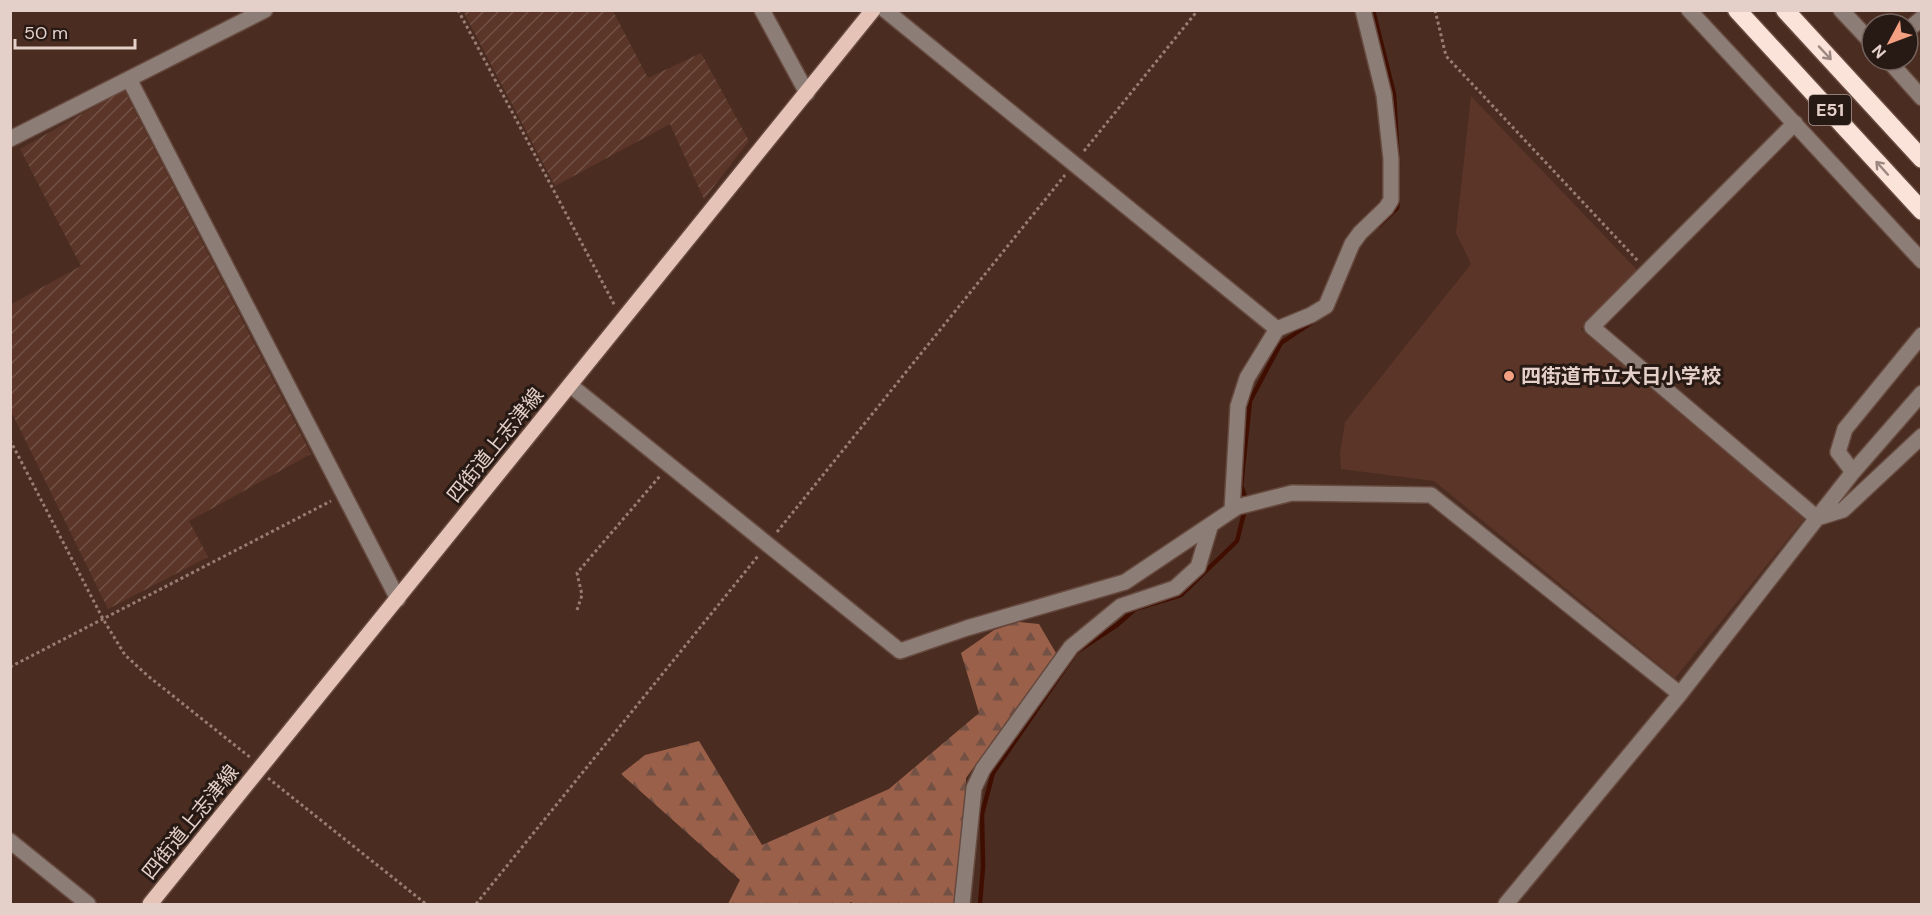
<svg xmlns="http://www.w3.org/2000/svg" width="1932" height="915" viewBox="0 0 1932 915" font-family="'DM Sans','Noto Sans JP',sans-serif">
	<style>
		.built { fill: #5a3528 }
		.industrial { fill: url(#industrial-furrows) }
		.forest { fill: url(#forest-firs) }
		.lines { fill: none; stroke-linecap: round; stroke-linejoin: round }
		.stream { stroke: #400e00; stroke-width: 4.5 }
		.minor-casing { stroke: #674a3f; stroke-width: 18 }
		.major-casing { stroke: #674a3f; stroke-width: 18 }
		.highway-casing { stroke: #674a3f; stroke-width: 21 }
		.path { stroke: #977d74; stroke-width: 3; stroke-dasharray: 3 3; stroke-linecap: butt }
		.minor { stroke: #8d7d77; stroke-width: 15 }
		.major { stroke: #e5c3b7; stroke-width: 15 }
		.highway { stroke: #fce3da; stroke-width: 18 }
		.oneway { stroke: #9c8881 }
		.poi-dot { fill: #f2a081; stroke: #271914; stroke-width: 2 }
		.labels { text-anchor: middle; stroke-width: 6; stroke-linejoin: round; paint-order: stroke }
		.shield { fill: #271914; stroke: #ab9993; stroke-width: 1.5 }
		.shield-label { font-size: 18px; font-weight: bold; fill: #e4d0c9 }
		.poi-label { font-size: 20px; font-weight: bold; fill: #e4d0c9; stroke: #271914; text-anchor: start }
		.street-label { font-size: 20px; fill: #e4d0c9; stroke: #271914 }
	</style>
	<defs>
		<pattern id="industrial-furrows" width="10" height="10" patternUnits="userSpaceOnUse" patternTransform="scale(1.5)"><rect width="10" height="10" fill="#5a3528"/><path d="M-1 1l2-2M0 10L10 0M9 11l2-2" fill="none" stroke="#725146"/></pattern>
		<pattern id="forest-firs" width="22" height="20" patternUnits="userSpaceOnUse" patternTransform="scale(1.5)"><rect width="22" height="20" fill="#9a604a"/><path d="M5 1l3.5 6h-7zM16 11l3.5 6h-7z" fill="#735144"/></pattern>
	</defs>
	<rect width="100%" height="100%" fill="#4b2c21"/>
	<path class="built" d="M 1471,96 L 1638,271 L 1581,329 L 1806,517 L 1675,678 L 1434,481 L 1341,469 L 1340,453 L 1345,422 L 1471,264 L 1456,233 Z"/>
	<path class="industrial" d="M 463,11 L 613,11 L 648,78 L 701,53 L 749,141 L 704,199 L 670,124 L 555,186 Z
		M 124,90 L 311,454 L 189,521 L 208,557 L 108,609 L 11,411 L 10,305 L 81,266 L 20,149 Z"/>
	<path class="forest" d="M 1019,622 L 1039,624 L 1056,653 L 966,778 L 962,891 L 957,904 L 854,904 L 851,902 L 848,904 L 728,904 L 740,880 L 621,774 L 645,755 L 699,741 L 762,845 L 889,789 L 979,713 L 961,653 L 994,630 Z"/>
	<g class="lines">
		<path class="stream" d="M 1373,10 L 1394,94 L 1398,164
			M 1379,225 L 1397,208 L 1398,199
			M 1247,501 L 1241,486 L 1250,401 L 1281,343 L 1317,319
			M 980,904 L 983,867 L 982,814 L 993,773 L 1076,652 L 1117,625 L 1135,609 L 1181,595 L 1237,541 L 1245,509"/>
		<defs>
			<path id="minor" d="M 762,10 L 807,93
				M 885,10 L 1277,329
				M 1689,10 L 1922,261
				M 1841,10 L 1872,43
				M 1908,30 L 1922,18
				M 1888,60 L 1922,98
				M 129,79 L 398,599
				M 1795,123 L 1592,327 L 1817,518 L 1843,510 L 1922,436
				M 10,139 L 265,10
				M 570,385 L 900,651 L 967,628 L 1125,582 L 1237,507 L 1292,493 L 1431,495 L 1680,694
				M 1853,472 L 1838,452 L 1845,429 L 1922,335
				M 1232,510 L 1238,406 L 1247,378 L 1277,329 L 1311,315 L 1326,306 L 1352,244 L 1360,233 L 1386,208 L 1391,200 L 1391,159 L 1384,95 L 1363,10
				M 10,841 L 88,904
				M 962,904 L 974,788 L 983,769 L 1071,647 L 1121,606 L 1175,588 L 1198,567 L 1210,527
				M 1506,904 L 1680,694 L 1853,472 L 1922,393"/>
			<path id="major" d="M 150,904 L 873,10"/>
			<path id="highway" d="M 1737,10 L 1922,211
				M 1785,10 L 1922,159"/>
		</defs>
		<use href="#minor" class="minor-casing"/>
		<use href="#major" class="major-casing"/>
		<use href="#highway" class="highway-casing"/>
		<path class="path" d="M 458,10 L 615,306
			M 1435,10 L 1446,56 L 1638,261
			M 1084,151 L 1198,10
			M 10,440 L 103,619 L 125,655 L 148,676 L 251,758
			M 777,532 L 1065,175
			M 577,610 L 582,595 L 577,573 L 660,476
			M 10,667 L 331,501
			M 268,778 L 426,904
			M 476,904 L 758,556"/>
		<use href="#minor" class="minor"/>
		<use href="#major" class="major"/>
		<use href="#highway" class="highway"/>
	</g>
	<defs><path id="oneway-shaft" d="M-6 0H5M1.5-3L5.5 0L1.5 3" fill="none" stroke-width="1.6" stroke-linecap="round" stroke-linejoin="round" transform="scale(1.5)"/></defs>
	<g class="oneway">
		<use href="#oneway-shaft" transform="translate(1825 53) rotate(47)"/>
		<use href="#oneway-shaft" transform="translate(1882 168) rotate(-132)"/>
	</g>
	<circle class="poi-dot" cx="1509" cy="376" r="6"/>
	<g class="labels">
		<rect class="shield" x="1809" y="95" width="42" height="30" rx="4.5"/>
		<g class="shield-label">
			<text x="1830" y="116">E51</text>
		</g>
		<g class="poi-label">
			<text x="1521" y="383">四街道市立大日小学校</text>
		</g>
		<g class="street-label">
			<text transform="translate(495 445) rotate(-51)" y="7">四街道上志津線</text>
			<text transform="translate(190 822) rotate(-51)" y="7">四街道上志津線</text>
		</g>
	</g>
	<rect width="1932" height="915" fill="none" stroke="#e4d0c9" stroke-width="24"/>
	<g transform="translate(1890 42) rotate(229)"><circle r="28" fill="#271914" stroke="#73625c" stroke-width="1.5"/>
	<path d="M0-4.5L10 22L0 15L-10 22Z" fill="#f2a081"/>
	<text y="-9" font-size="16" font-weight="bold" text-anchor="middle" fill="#e4d0c9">N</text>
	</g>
	<path d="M15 39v9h120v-9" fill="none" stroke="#e4d0c9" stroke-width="3"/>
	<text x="24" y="39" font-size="18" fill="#e4d0c9" stroke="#271914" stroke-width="4.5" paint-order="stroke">50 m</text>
</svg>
